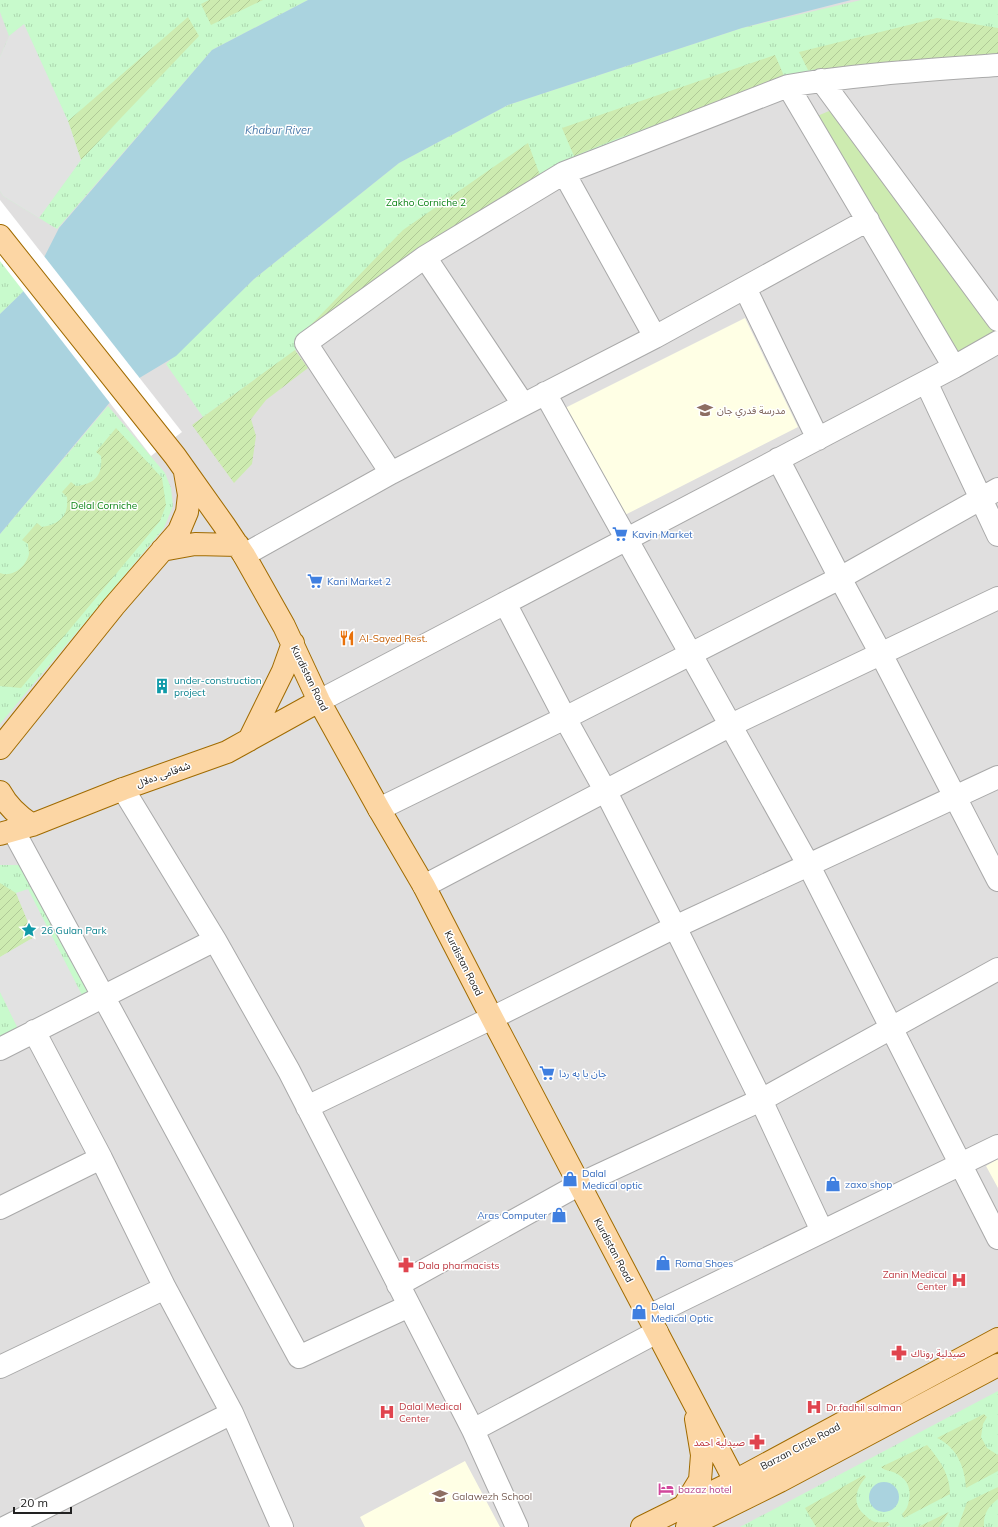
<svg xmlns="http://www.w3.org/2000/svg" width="998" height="1527" viewBox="0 0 998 1527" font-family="Mulish,'Noto Sans Arabic',sans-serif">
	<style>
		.residential { fill: #e0dfdf }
		.education { fill: #ffffe5 }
		.grass { fill: #cdebb0 }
		.park { fill: url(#park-tufts) }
		.garden { fill: url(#garden-furrows) }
		.parking { fill: #e2e2e2 }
		.water { fill: #aad3df }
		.pier { fill: #fff }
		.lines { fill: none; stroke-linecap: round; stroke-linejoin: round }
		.minor-casing { stroke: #a9a9a9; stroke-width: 24 }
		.major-casing { stroke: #a06b00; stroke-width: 24 }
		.minor { stroke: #fff; stroke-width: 22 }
		.major { stroke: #fcd6a4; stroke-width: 22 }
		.labels { text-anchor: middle; stroke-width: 3; stroke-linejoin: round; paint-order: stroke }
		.park-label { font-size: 10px; fill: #0c8416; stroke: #fff }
		.education-label { font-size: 10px; fill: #785e54; stroke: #fff; text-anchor: start }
		.shop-label { font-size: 10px; fill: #366cbe; stroke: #fff; text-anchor: start }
		.food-label { font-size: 10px; fill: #c56008; stroke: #fff; text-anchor: start }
		.street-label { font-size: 10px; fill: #222; stroke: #fff }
		.culture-label { font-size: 10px; fill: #0d838f; stroke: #fff; text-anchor: start }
		.health-label { font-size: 10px; fill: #be3a42; stroke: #fff; text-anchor: start }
		.hotel-label { font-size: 10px; fill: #b23c85; stroke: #fff; text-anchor: start }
		.water-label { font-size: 11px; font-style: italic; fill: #4a7aab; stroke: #fff }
	</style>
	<defs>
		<pattern id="park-tufts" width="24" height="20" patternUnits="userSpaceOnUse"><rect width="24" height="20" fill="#c8facc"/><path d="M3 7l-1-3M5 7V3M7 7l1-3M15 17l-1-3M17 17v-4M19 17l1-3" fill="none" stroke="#acd6af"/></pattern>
		<pattern id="garden-furrows" width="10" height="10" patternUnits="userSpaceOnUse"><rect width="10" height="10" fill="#cdebb0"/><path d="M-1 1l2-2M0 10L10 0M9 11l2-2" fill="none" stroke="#b0c997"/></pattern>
	</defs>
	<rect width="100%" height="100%" fill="#f2efe9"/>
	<path class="residential" d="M 0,0 L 998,0 L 998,1527 L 0,1527 Z"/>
	<path class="education" d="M 745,318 L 798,427 L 621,517 L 559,411 Z
		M 998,1159 L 998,1188 L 986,1166 Z
		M 465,1461 L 500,1527 L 365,1527 L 360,1517 Z"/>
	<path class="grass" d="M 829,111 L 839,116 L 996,330 L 993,337 L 957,359 L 815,117 Z"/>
	<path class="park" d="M 0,0 L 308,0 L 212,50 L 57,229 L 3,196 L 0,191 L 0,57 L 9,36 L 0,12 Z
		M 861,0 L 998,0 L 998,65 L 821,80 L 564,173 L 425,257 L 203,417 L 166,364 L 254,279 L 399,163 L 508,105 L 742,28 Z
		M 0,253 L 30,285 L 0,314 Z
		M 108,406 L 165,473 L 171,488 L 173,506 L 164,528 L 0,724 L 0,534 Z
		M 0,865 L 25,865 L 92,996 L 0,1044 Z
		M 998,1391 L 998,1527 L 740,1527 Z"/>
	<path class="garden" d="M 209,0 L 263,0 L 211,25 L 201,4 Z
		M 188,17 L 199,36 L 81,160 L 68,121 Z
		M 937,18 L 998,28 L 998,57 L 808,70 L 799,52 Z
		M 775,55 L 785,78 L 616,139 L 574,156 L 562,128 Z
		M 528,143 L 541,178 L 299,337 L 403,230 Z
		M 295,350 L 308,368 L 266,400 L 251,419 L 256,436 L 252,464 L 234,483 L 192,425 Z
		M 116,428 L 162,478 L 166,505 L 160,521 L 21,688 L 0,686 L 0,573 C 12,578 26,567 29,554 C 29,551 28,547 28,544 L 22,540 L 37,523 L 42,527 C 60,524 69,516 67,497 L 62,492 L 71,482 L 76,486 C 94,484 103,476 101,456 L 96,452 Z
		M 0,883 L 16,893 L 35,937 L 0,957 Z
		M 984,1414 L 987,1417 L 983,1424 L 981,1437 L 987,1448 L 998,1455 L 998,1471 L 966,1488 C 965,1468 957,1447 937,1438 Z
		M 927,1445 C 939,1459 950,1474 950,1494 L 904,1518 L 902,1514 C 907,1509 908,1506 909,1500 C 912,1485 904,1475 890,1471 C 886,1470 884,1470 881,1467 Z
		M 864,1475 L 866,1477 C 856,1488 851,1504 865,1515 C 867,1517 871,1521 875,1522 C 879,1523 884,1522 888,1522 L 890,1525 L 886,1527 L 816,1527 L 805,1508 Z
		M 998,1487 L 998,1499 C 988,1506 983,1515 984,1527 L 958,1527 L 967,1502 Z
		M 949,1512 L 939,1527 L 918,1527 Z"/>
	<path class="parking" d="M 24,24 L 68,121 L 81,160 L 39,218 L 3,196 L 0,191 L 0,57 L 9,36 Z
		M 28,889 L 84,999 L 20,1033 L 0,992 L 0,957 L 34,937 L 16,893 Z"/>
	<path class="water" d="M 308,0 L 851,0 L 742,28 L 508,105 L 399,163 L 254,279 L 176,356 L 121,389 L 0,534 L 0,314 L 30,285 L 59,228 L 212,50 Z
		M869 1497a15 15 0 1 1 30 0a15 15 0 1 1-30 0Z"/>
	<path class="pier" d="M 0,200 L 182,432 L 151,456 L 0,261 Z"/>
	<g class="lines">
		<defs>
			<path id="minor" d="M 821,80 L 998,320
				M 788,86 L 954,367
				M 564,173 L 655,337
				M 425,257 L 523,404
				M 745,288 L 818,439
				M 926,382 L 998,535
				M 545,393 L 809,866 L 998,1238
				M 778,459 L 840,578 L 881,654 L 998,880
				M 391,473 L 306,343 L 425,257 L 564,173 L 788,86 C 858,74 928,70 998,65
				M 244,555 L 391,473 L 655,337 L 868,220
				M 505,603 L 565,718 L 606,792 L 675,927 L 761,1100 L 822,1231
				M 319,701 L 954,367 L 998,342
				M 123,789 L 215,940 L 289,1071 L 473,1430 L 517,1527
				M 379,809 L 565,718 L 840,578 L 998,489
				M 13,830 L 299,1357 L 409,1306
				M 424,886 L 731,725 L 998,598
				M 34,1031 L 101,1158 L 165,1288 L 232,1413 L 282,1527
				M 0,1049 L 215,940
				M 307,1107 L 492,1018 L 675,927 L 998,777
				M 0,1208 L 101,1158
				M 398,1285 L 580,1184 L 761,1100 L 998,969
				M 649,1316 L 998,1146
				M 0,1367 L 165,1288
				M 473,1430 L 657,1332
				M 6,1527 L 232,1413"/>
			<path id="major" d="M 0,236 L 175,456 L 224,525 L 244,555 L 284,626 L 319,701 L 379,809 L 424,886 L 492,1018 L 735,1481
				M 162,550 L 195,544 L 238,545
				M 249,740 L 283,671 L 293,643
				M 0,748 L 114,606 L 179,531 L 187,512 L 189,495 L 185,472
				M 0,792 C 8,807 18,816 32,825
				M 0,834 L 32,825 L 123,789 L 227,752 L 319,701
				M 684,1506 L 700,1480 L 702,1455 L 696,1419
				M 642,1527 L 735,1481 L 998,1339
				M 687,1527 L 780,1481 L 998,1365"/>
		</defs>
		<use href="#minor" class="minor-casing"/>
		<use href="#major" class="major-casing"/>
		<use href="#minor" class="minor"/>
		<use href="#major" class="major"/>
	</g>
	<defs>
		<symbol id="school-bare" viewBox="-9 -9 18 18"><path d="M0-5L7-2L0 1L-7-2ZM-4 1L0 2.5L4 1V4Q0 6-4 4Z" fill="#8d6e63" stroke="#fff" stroke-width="2.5" paint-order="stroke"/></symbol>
		<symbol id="supermarket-bare" viewBox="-9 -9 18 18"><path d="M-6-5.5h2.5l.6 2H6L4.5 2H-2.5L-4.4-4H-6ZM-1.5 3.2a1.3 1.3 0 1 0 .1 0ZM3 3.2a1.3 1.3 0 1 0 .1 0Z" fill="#3f7fe0" stroke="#fff" stroke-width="2.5" paint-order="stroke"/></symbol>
		<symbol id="restaurant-bare" viewBox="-9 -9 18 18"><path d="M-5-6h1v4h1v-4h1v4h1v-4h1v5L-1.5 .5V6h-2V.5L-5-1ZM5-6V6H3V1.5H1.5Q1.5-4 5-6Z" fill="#e8710a" stroke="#fff" stroke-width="2.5" paint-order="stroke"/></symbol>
		<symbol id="building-bare" viewBox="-9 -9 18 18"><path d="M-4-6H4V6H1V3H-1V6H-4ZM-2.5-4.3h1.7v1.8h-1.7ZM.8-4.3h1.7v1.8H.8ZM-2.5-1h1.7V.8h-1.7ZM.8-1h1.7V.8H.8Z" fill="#0f9aa8" stroke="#fff" stroke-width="2.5" paint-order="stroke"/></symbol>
		<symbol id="sight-bare" viewBox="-9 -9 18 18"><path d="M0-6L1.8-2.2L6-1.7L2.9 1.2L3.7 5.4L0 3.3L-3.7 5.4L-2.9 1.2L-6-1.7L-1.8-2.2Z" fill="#0f9aa8" stroke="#fff" stroke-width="2.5" paint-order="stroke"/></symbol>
		<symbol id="shop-bare" viewBox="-9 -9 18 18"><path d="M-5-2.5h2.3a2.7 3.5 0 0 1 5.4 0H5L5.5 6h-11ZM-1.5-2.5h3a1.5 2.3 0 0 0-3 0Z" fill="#3f7fe0" stroke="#fff" stroke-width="2.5" paint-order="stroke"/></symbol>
		<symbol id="pharmacy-bare" viewBox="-9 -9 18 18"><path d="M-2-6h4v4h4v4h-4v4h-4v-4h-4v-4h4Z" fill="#e0444e" stroke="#fff" stroke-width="2.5" paint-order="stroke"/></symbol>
		<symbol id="hospital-bare" viewBox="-9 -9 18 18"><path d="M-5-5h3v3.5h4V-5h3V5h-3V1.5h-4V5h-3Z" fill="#e0444e" stroke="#fff" stroke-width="2.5" paint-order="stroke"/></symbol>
		<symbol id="hotel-bare" viewBox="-9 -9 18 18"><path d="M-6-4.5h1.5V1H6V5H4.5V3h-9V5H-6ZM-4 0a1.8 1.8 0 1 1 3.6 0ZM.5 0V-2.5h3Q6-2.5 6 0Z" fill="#d1479c" stroke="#fff" stroke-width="2.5" paint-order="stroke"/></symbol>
	</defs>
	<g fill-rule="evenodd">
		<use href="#school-bare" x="694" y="399" width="22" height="22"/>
		<use href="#supermarket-bare" x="609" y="523" width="22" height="22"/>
		<use href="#supermarket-bare" x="304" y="570" width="22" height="22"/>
		<use href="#restaurant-bare" x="336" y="627" width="22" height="22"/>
		<use href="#building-bare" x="151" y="675" width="22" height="22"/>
		<use href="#sight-bare" x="18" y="919" width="22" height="22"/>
		<use href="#supermarket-bare" x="536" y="1062" width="22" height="22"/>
		<use href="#shop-bare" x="559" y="1168" width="22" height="22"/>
		<use href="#shop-bare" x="822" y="1173" width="22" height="22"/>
		<use href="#shop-bare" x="548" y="1204" width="22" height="22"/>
		<use href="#shop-bare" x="652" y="1252" width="22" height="22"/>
		<use href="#pharmacy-bare" x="395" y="1254" width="22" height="22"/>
		<use href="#hospital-bare" x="948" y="1269" width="22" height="22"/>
		<use href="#shop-bare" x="628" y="1301" width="22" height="22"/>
		<use href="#pharmacy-bare" x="888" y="1342" width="22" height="22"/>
		<use href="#hospital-bare" x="803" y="1396" width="22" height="22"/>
		<use href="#hospital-bare" x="376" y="1401" width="22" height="22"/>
		<use href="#pharmacy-bare" x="746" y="1431" width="22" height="22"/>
		<use href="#hotel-bare" x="655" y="1478" width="22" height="22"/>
		<use href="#school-bare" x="429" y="1485" width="22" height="22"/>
	</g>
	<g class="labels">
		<g class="park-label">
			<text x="426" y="206">Zakho Corniche 2</text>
			<text x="104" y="509">Delal Corniche</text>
		</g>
		<g class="education-label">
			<text x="717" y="414">مدرسة قدري جان</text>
			<text x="452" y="1500">Galawezh School</text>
		</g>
		<g class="shop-label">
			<text x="632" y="538">Kavin Market</text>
			<text x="327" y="585">Kani Market 2</text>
			<text x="559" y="1077">جان يا په ردا</text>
			<text x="582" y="1177">Dalal<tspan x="582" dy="12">Medical optic</tspan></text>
			<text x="845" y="1188">zaxo shop</text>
			<text x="547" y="1219" text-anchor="end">Aras Computer</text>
			<text x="675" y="1267">Roma Shoes</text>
			<text x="651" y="1310">Delal<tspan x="651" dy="12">Medical Optic</tspan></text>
		</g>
		<g class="food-label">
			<text x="359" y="642">Al-Sayed Rest.</text>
		</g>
		<g class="street-label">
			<text transform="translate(310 678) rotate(64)" y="4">Kurdistan Road</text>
			<text transform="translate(163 774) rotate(-20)" y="4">شەقامی دەلال</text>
			<text transform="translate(464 963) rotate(63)" y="4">Kurdistan Road</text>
			<text transform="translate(614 1250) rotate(62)" y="4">Kurdistan Road</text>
			<text transform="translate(800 1446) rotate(-28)" y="4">Barzan Circle Road</text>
		</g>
		<g class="culture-label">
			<text x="174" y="684">under-construction<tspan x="174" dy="12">project</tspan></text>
			<text x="41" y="934">26 Gulan Park</text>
		</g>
		<g class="health-label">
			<text x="418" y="1269">Dala pharmacists</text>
			<text x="947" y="1278" text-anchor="end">Zanin Medical<tspan x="947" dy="12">Center</tspan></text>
			<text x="911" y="1357">صيدلية روناك</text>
			<text x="399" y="1410">Dalal Medical<tspan x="399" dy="12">Center</tspan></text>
			<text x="826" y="1411">Dr.fadhil salman</text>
			<text x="745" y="1446" text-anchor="end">صيدلية احمد</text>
		</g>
		<g class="hotel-label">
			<text x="678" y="1493">bazaz hotel</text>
		</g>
		<g class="water-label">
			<text x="278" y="134">Khabur River</text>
		</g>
	</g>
	<path d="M14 1507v6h57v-6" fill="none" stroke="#222222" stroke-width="2"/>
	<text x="20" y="1507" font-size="12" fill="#222222" stroke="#ffffff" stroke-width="3" paint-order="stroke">20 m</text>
</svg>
